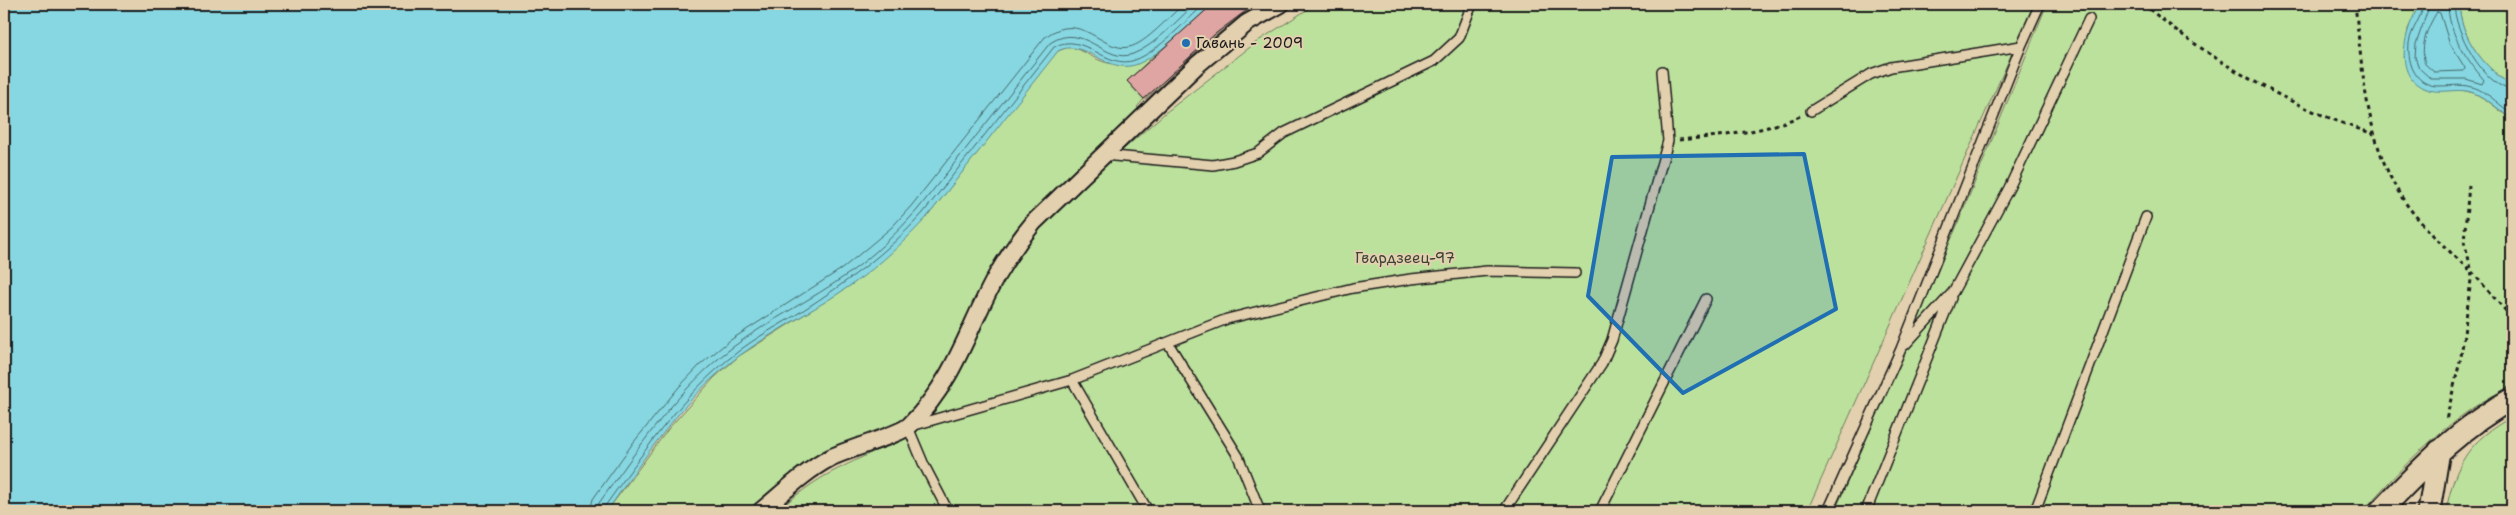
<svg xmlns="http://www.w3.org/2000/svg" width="2516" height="515" viewBox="0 0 2516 515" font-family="'Shantell Sans',sans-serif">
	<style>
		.green { fill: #bce19c; stroke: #6c7e5c }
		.water { fill: #86d7e1; stroke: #5c8c92 }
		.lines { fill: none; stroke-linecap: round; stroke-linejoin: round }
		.shore { stroke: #46676b; stroke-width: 1 }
		.building { fill: #dfa5a3; stroke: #1c1c1c; filter: url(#shadow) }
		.service-casing { stroke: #1c1c1c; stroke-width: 12 }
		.minor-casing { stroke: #1c1c1c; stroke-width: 20 }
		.tertiary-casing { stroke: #1c1c1c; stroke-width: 25 }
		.path { stroke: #1c1c1c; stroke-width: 3; stroke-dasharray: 4 4; stroke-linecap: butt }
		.service { stroke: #e3d0ae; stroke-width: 9 }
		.minor { stroke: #e3d0ae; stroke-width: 16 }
		.tertiary { stroke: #e3d0ae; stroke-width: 21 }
		.marked { fill: #1f6fb2; fill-opacity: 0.2; stroke: #1f6fb2; stroke-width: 4; stroke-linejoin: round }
		.poi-dot { fill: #1f6fb2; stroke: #e3d0ae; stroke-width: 2 }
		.labels { text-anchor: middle; stroke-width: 4; stroke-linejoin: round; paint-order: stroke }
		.poi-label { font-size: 15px; fill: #1c1c1c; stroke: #e3d0ae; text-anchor: start }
		.park-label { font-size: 15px; fill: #3c4336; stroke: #e3d0ae }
	</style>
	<defs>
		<filter id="shadow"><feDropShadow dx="4.5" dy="4.5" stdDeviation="1" flood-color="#0004"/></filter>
	</defs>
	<rect width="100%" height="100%" fill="#e3d0ae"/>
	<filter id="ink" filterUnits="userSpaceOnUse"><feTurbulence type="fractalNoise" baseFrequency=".02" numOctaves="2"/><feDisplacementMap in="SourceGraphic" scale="10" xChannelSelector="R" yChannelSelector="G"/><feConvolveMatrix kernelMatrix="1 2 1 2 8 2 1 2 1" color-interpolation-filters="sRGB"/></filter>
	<g filter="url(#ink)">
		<path class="green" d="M 1316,4 L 2034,4 L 1807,511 L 777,511 C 795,496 814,481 834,471 C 859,458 884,448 907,433 L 1030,235 L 1063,202 L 1165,113 L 1258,41 Z
			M 2047,4 L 2420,4 L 2408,29 L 2404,59 L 2427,89 C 2440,92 2453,88 2466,91 C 2483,94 2498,110 2512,120 L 2512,387 C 2459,407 2400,468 2363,511 L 1835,511 L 1959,221 Z
			M 2459,4 L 2512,4 L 2512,86 C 2484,67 2461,39 2459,4 Z
			M 1068,47 C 1083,48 1093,60 1108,63 C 1121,65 1146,60 1157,53 L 1127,81 L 1144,99 L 1137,107 L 1145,114 L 1052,199 L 926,399 L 902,420 L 779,486 L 750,511 L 607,511 L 669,428 L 714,378 L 739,356 L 854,283 L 927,217 L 1052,57 L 1058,51 Z
			M 2512,417 L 2512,511 L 2446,511 C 2455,464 2469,440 2512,417 Z"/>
		<path class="water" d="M 4,4 L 1213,4 C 1195,19 1152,64 1130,66 C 1104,70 1082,38 1058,51 L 927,217 C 905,241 881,264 854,283 C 817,309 776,329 739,356 C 685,396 645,457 607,511 L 4,511 Z
			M 2420,4 L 2459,4 C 2461,39 2484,67 2512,86 L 2512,120 C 2501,111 2488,99 2474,93 C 2459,87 2444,94 2429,90 C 2390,79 2405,28 2420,4 Z"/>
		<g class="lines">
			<path class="shore" d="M 2424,4 C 2422,17 2411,29 2409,43 C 2407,64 2416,87 2440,86 C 2453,86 2465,83 2478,89 C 2490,95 2501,106 2512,114
				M 2430,4 L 2416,44 L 2415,57 L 2419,68 L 2431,79 L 2466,79 L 2482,84 L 2484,80 C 2466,58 2448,33 2448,4
				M 2454,4 C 2454,30 2483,86 2512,90
				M 2437,12 L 2440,13 L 2449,42 L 2465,68 L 2464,71 L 2434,72 L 2425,64 C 2420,45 2427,28 2437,12 Z
				M 590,511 L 593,499 L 633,443 L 679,387 L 701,364 L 729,341 L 843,268 L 892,227 L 912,205 L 1045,37 C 1082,9 1102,53 1129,47 C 1146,44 1170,15 1184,4
				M 597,511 L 599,503 C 639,448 678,388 733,347 C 769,320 811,300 848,274 C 874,255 897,233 918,209 L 1050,43 C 1084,20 1105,65 1133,54 C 1156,45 1177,20 1195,4
				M 604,511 L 605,506 C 644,452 682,395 735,354 C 756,337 780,325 802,311 C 847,282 887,253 923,213 L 1054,47 C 1084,30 1106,71 1135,60 C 1159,51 1185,21 1205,4"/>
		</g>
		<path class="building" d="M 1213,4 L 1255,4 L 1215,34 L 1144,99 L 1127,81 Z"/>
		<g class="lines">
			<defs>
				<path id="service" d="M 1811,111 L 1871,74 L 1891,67 L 2021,46
					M 1103,155 L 1213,165 L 1234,161 L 1258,153 L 1284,133 L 1434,61 L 1459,38 L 1472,4
					M 1168,343 L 1238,456 L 1260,511
					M 1905,345 L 1953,292 L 2009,188 L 2089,19
					M 1072,380 L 1148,511
					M 948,511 L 924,465 L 908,427 L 1072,380 L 1227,319 L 1353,288 L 1411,279 L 1487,271 L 1575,273
					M 1504,511 L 1602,363 L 1612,340 L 1668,141 L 1662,71
					M 1600,511 L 1706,299
					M 1828,511 L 1901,349 L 2021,46 L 2040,4
					M 1866,511 L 1951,298
					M 2035,511 L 2146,217"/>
				<path id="minor" d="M 761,511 C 784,492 804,472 830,458 C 847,449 900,435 910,425 C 956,379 967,329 997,275 C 1008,256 1020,239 1034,222 L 1197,65 L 1247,23 L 1281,4"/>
				<path id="tertiary" d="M 2380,511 C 2421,469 2460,427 2512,399
					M 2429,511 L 2439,451"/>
			</defs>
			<use href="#service" class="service-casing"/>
			<use href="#minor" class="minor-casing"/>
			<use href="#tertiary" class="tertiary-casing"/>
			<path class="path" d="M 2143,4 C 2212,61 2288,107 2374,134
				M 2355,4 C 2363,74 2366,151 2410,209 C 2428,232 2450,252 2472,272 L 2461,357 L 2446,420
				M 1679,140 C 1720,136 1761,133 1800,116
				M 2469,185 L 2464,241 L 2472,272 L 2512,318"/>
			<use href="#service" class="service"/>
			<use href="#minor" class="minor"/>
			<use href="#tertiary" class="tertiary"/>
		</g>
	</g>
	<path class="marked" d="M 1804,154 L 1836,309 L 1683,393 L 1588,296 L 1612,157 Z"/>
	<circle class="poi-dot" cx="1186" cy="43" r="5"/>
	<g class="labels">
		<g class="poi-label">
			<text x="1196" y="48">Гавань - 2009</text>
		</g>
		<g class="park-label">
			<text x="1405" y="263">Гвардзеец-97</text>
		</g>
	</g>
	<rect width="2516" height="515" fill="none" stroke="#e3d0ae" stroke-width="20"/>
	<rect x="10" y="10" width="2496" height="495" fill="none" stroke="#1c1c1c" stroke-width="2" filter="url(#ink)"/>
</svg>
